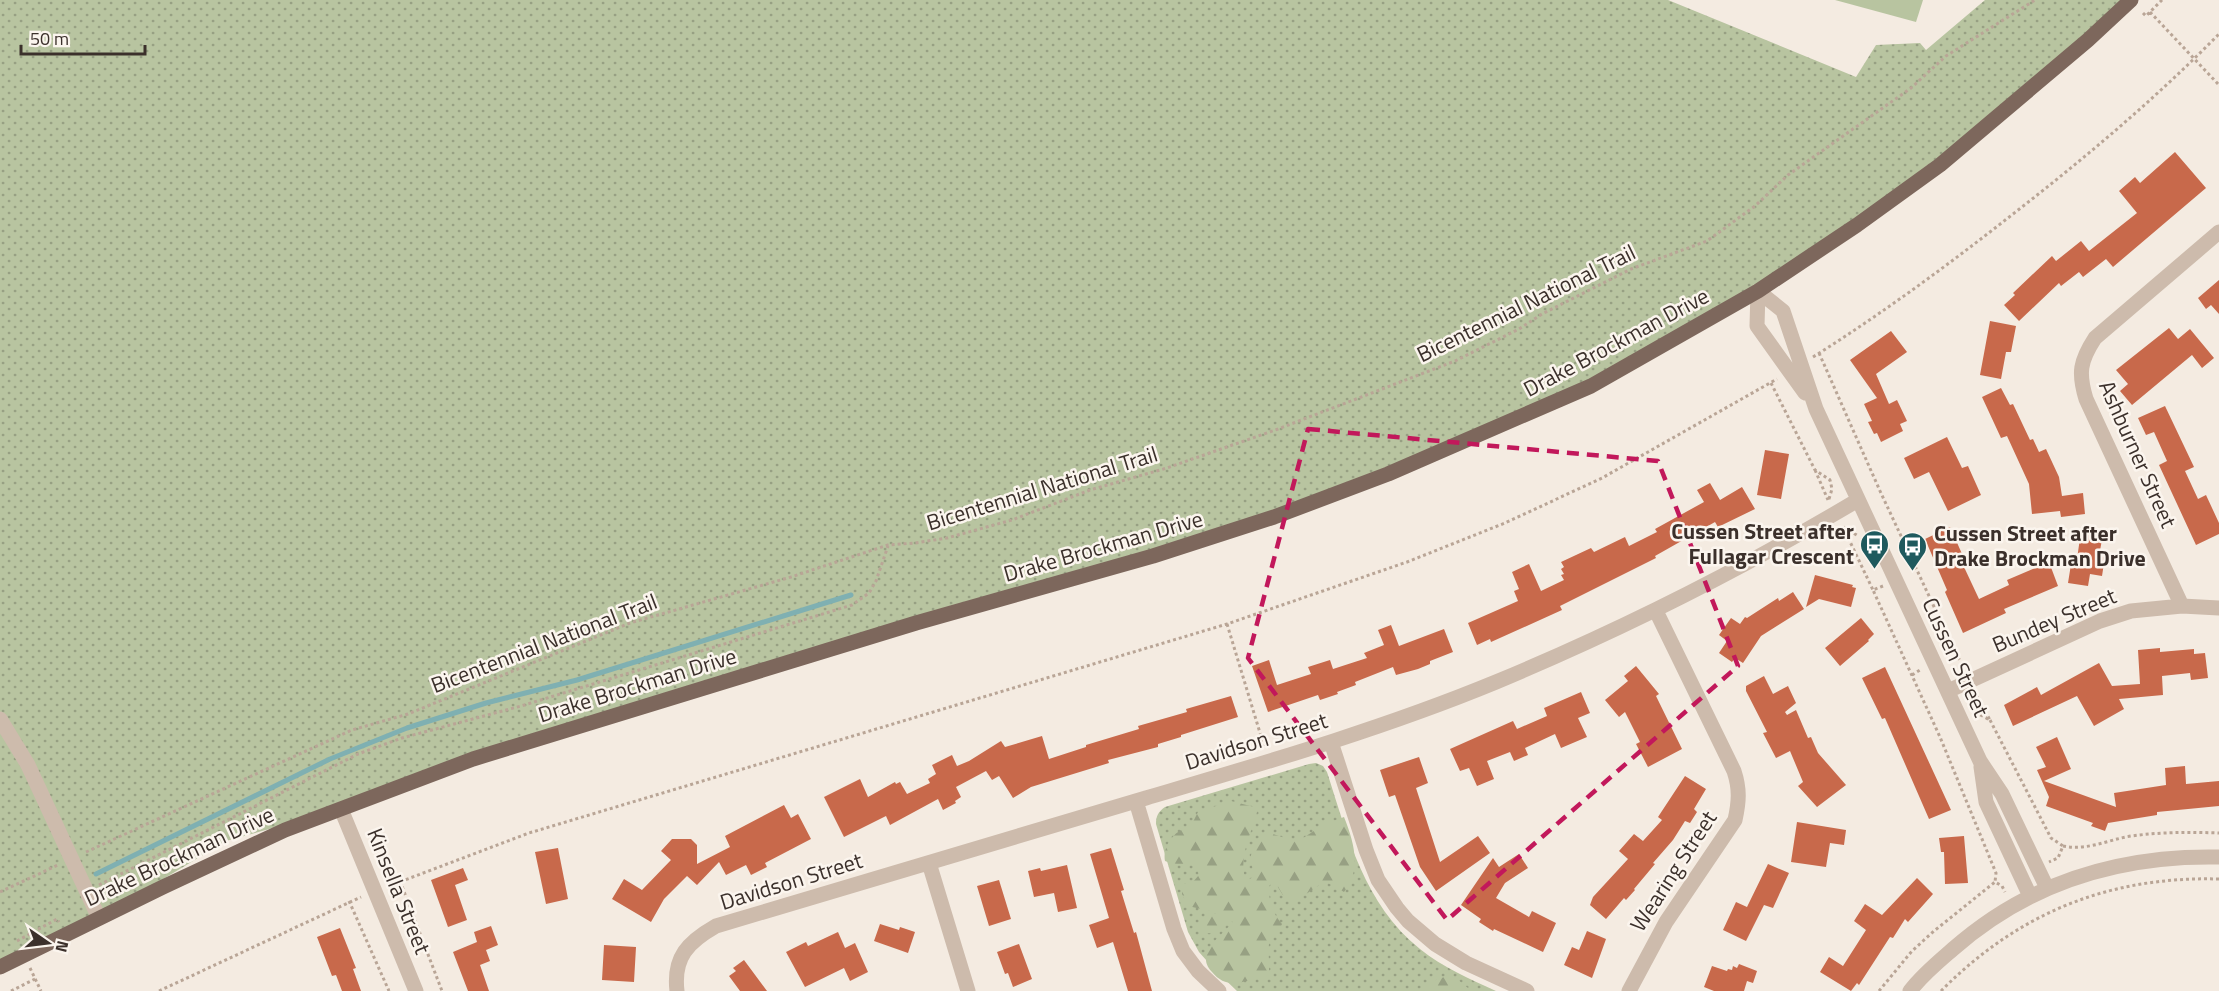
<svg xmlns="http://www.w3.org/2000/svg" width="2219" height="991" viewBox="0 0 2219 991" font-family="'Titillium Web',sans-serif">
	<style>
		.grass { fill: url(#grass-dots) }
		.forest { fill: url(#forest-firs) }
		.garden { fill: #b8c4a0 }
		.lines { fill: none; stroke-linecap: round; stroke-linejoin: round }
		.stream { stroke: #7fb0b2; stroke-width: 5 }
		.building { fill: #c8694b }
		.path { stroke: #b9a596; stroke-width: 3; stroke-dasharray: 3 3; stroke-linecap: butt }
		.minor { stroke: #cdbbac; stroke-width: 15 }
		.major { stroke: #7d675c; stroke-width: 15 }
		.marked { fill: none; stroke: #c2185b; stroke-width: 4.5; stroke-dasharray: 12 8; stroke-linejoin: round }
		.labels { text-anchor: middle; stroke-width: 5; stroke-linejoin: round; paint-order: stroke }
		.street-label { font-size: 22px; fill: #3b302b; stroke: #fbf5ee }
		.poi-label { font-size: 22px; font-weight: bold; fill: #3b302b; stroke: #fbf5ee; text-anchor: end }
	</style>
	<defs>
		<pattern id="grass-dots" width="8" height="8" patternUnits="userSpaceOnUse" patternTransform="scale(1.5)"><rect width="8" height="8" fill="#b8c4a0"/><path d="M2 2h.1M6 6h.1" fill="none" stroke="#97a083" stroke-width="1.8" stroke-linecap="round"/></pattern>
		<pattern id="forest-firs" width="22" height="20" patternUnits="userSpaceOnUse" patternTransform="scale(1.5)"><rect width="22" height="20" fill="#b8c4a0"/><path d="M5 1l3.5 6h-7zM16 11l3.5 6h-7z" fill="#97a083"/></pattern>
	</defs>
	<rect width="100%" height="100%" fill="#f4ebe1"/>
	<path class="grass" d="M 0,0 L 1668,0 L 1856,77 L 1876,45 L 1920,43 L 1926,50 L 1985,0 L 2131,0 L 1857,225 L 1591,386 L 1274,517 L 610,717 L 341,809 L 226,841 L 99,918 L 0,967 Z
		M 1316,763 L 1323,766 L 1327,772 C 1348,837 1364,904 1420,949 C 1442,967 1470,979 1496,991 L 1237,991 L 1214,969 L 1199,952 L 1188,932 L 1156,824 C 1156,816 1158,812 1165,807 L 1309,764 Z"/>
	<path class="forest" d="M 1231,801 L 1258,808 C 1253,832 1237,856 1246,881 L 1255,876 L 1250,859 L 1255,840 L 1270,833 L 1297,842 L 1323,825 L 1344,817 C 1354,842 1362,870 1344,892 L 1325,881 L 1296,901 L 1286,900 L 1274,881 L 1269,886 C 1268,900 1273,914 1282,924 C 1279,932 1271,935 1269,944 C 1267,957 1273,973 1264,983 L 1258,977 C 1240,984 1225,988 1212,972 C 1209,969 1206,964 1206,960 C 1206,945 1224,933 1233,922 L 1226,920 C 1216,931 1214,936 1198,932 L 1199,926 L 1207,915 L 1219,913 L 1188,906 L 1182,894 L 1183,884 L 1192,883 L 1199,875 L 1196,865 C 1184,862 1176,866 1165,861 C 1162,847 1175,828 1190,828 L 1198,812 Z
		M 1452,975 L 1468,988 L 1469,991 L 1422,991 L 1437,979 Z"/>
	<path class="garden" d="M 1835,0 L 1923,0 L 1916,22 Z"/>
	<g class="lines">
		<path class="stream" d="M 96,874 L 330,759 L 407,728 L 486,703 L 577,680 L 851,595"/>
	</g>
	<path class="building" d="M 2175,152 L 2206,188 L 2113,267 L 2106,259 L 2083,277 L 2079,272 L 2061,286 L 2059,283 L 2019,321 L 2004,305 L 2015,295 L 2013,293 L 2052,256 L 2056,261 L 2081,241 L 2089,251 L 2137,213 L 2119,191 L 2135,177 L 2140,183 Z
		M 2219,280 L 2219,314 L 2211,305 L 2206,309 L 2198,298 Z
		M 1990,321 L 2016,326 L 2011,352 L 2006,352 L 2001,379 L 1980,375 Z
		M 2169,328 L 2178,339 L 2190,329 L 2214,358 L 2202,368 L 2192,355 L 2132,405 L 2120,391 L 2128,384 L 2116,370 Z
		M 1891,331 L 1907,352 L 1876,374 L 1889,404 L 1897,400 L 1907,421 L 1900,424 L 1903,431 L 1881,442 L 1877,433 L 1874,434 L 1868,422 L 1872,421 L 1864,404 L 1877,398 L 1850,360 Z
		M 2001,388 L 2010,405 L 2013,404 L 2030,440 L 2033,439 L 2039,452 L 2046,449 L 2059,477 L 2062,496 L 2083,493 L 2085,514 L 2061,517 L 2060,511 L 2032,514 L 2029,484 L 2007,436 L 2001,438 L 1982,397 Z
		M 2165,406 L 2194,467 L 2185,471 L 2198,499 L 2206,495 L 2219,523 L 2219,534 L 2196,545 L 2159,465 L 2167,461 L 2154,432 L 2146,435 L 2138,418 Z
		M 1947,437 L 1962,468 L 1968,466 L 1981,495 L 1948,511 L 1929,472 L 1914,479 L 1904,458 Z
		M 1765,450 L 1789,454 L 1781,499 L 1757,495 Z
		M 1710,483 L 1720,500 L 1742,487 L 1755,509 L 1718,527 L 1715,522 L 1655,556 L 1656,558 L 1560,606 L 1562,610 L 1491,642 L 1490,639 L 1477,645 L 1468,623 L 1518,601 L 1514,591 L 1519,589 L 1512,572 L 1529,564 L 1541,591 L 1564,580 L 1561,575 L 1564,574 L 1561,569 L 1564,567 L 1561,562 L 1591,548 L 1594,552 L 1625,537 L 1629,546 L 1657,532 L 1655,529 L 1704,502 L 1697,490 Z
		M 1950,527 L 1967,565 L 1964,567 L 1979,599 L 2009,585 L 2007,580 L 2049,562 L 2058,586 L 2004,609 L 2006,613 L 1963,633 L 1945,592 L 1947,590 L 1925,539 Z
		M 2081,531 L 2103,534 L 2099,556 L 2105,557 L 2102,576 L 2090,574 L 2088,586 L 2068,583 L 2072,558 L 2077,559 Z
		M 1815,575 L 1853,585 L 1852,587 L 1856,588 L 1851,607 L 1819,599 L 1806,607 Z
		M 1793,592 L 1804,609 L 1761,636 L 1743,663 L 1735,658 L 1732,662 L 1719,653 L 1727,641 L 1719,635 L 1731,618 L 1740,624 L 1745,617 L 1747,618 L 1778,598 L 1779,601 Z
		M 1861,618 L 1874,634 L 1868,640 L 1869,641 L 1840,666 L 1825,648 Z
		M 1391,625 L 1399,646 L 1444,629 L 1453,652 L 1430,661 L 1430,664 L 1418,669 L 1396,675 L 1393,667 L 1355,682 L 1356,685 L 1337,692 L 1338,694 L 1320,700 L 1318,695 L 1268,712 L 1252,666 L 1269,660 L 1277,685 L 1311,674 L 1308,667 L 1330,660 L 1333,669 L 1367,658 L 1364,653 L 1384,645 L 1378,630 Z
		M 2160,648 L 2160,652 L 2194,649 L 2194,654 L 2205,653 L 2208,678 L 2191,680 L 2190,673 L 2162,676 L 2163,695 L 2119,699 L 2124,709 L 2094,726 L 2077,696 L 2013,726 L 2004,705 L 2037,687 L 2041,695 L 2099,663 L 2112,686 L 2140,684 L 2138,650 Z
		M 1636,666 L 1659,694 L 1656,696 L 1682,749 L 1648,767 L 1636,744 L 1640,742 L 1625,712 L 1619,717 L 1605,700 L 1628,681 L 1624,676 Z
		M 1885,667 L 1951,810 L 1929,819 L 1885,718 L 1882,719 L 1862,678 Z
		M 1764,676 L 1773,694 L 1788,686 L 1796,703 L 1785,712 L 1787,715 L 1796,710 L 1808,738 L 1811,737 L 1818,753 L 1846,785 L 1817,807 L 1798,786 L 1803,782 L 1790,751 L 1776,758 L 1763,733 L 1767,732 L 1746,691 L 1746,686 Z
		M 1581,692 L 1590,713 L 1578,718 L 1587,737 L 1561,748 L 1555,734 L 1525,748 L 1528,755 L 1514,761 L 1510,752 L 1487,761 L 1494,779 L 1477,786 L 1469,768 L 1460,771 L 1450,749 L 1513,721 L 1517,729 L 1547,716 L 1544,708 Z
		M 1231,696 L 1238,717 L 1181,735 L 1181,737 L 1158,744 L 1158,747 L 1108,760 L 1109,763 L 1031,787 L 1013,798 L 999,776 L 992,780 L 986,771 L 956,787 L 961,797 L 955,801 L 956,803 L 943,810 L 938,799 L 890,825 L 886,816 L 844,837 L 824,797 L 860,779 L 868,797 L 895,782 L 896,784 L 900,782 L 907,794 L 930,783 L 928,779 L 936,774 L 932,765 L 952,755 L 957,766 L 969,761 L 1001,741 L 1005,747 L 1042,736 L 1049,759 L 1086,747 L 1086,745 L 1139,729 L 1138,726 L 1187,712 L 1186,709 Z
		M 2057,737 L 2071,769 L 2044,781 L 2116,807 L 2114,793 L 2166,785 L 2165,768 L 2185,766 L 2186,784 L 2219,781 L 2219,806 L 2157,812 L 2157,815 L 2108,823 L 2105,831 L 2091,826 L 2093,823 L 2046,806 L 2049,797 L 2037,770 L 2046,767 L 2036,747 Z
		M 1419,757 L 1428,783 L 1416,788 L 1440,862 L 1478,836 L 1490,853 L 1436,891 L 1420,867 L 1395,795 L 1389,797 L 1380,770 Z
		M 1685,776 L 1706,789 L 1694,809 L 1697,812 L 1690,823 L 1685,821 L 1673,840 L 1653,863 L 1655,864 L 1634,889 L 1635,890 L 1626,900 L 1624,898 L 1606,919 L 1590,905 L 1593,897 L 1628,859 L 1619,851 L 1634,834 L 1643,841 L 1662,820 L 1658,817 Z
		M 784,805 L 791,818 L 798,814 L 811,839 L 765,863 L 767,867 L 751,875 L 746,865 L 726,875 L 719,862 L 697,885 L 687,876 L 664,899 L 651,922 L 612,899 L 624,879 L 642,890 L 671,860 L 661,851 L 672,839 L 691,839 L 697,845 L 697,864 L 730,847 L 725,836 Z
		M 1797,822 L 1846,830 L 1844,845 L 1830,843 L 1826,867 L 1791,862 Z
		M 1964,836 L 1968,883 L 1945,884 L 1944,852 L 1941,852 L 1939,838 Z
		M 558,848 L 568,899 L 546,904 L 535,852 Z
		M 1111,848 L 1124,890 L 1121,891 L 1134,933 L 1136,932 L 1152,991 L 1128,991 L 1113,942 L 1097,948 L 1089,925 L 1109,918 L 1090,854 Z
		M 1519,854 L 1528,868 L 1505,883 L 1496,898 L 1529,917 L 1532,911 L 1556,923 L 1543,952 L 1494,929 L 1493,931 L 1479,922 L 1481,919 L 1461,905 L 1493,858 L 1499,867 Z
		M 1768,864 L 1789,873 L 1773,908 L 1764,905 L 1746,941 L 1723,930 L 1736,902 L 1747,907 Z
		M 1067,865 L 1077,908 L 1058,912 L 1054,893 L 1034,897 L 1028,871 L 1040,868 L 1041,871 Z
		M 463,868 L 468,880 L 455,885 L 467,920 L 448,927 L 431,880 Z
		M 1917,878 L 1933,894 L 1908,922 L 1905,919 L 1893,938 L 1890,937 L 1859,985 L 1857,983 L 1851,991 L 1820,972 L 1829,957 L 1843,966 L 1866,930 L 1854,921 L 1865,904 L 1882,915 Z
		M 999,880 L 1011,919 L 989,926 L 977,886 Z
		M 880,924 L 899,930 L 900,927 L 915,932 L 908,953 L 874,941 Z
		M 491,926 L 498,945 L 486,950 L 490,961 L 480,965 L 489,991 L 468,991 L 453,952 L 477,942 L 474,932 Z
		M 340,928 L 356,968 L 353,969 L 361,991 L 342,991 L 336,975 L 332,976 L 317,937 Z
		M 1587,931 L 1606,939 L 1592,978 L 1564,965 L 1572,947 L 1579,950 Z
		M 838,932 L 845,948 L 855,943 L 868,972 L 850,981 L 844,968 L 805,987 L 786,952 L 806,942 L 808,946 Z
		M 1019,944 L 1032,979 L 1013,987 L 1008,973 L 1005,974 L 997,952 Z
		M 604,945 L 636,947 L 634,982 L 602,980 Z
		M 744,960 L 767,991 L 740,991 L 729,976 L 736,971 L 733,968 Z
		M 1739,964 L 1757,971 L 1753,983 L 1747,981 L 1744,991 L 1714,991 L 1704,987 L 1712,966 L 1727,971 L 1728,969 L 1732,970 L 1733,966 L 1737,968 Z"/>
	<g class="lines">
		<path class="path" d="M 2150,12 L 2219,85
			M 2143,13 L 2146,16 L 2162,0
			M 1819,353 L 1880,491 L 1950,641 L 1947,653
			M 1813,357 C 1883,313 1948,265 2013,214 C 2085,158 2155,99 2219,34
			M 1771,383 L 1815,470 L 1830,480
			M 1815,470 L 1828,500
			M 1829,499 L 1832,489 L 1830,480 L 1833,479
			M 1843,527 L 1873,590
			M 1844,527 L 1858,536
			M 1883,586 L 1873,590 L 1940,737 L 1996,873 L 1995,882
			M 1227,624 L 1264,746
			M 1950,641 L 1963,667
			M 1912,675 L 1920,670
			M 1975,712 L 1990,720 L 1976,695
			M 1990,720 L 2051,838 L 2063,846 L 2058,858 L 2049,862
			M 2063,846 C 2087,851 2107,840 2131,836 C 2161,832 2189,832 2219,833
			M 86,852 L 352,730 L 408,714 L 630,623 L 791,577 L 888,545 L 915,543 L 947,538 L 1012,520 L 1090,490 L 1167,468 L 1278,429 L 1455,361 L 1519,329 L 1542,314 L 1631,269 L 1707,241 L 1755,206 L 1788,175 L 1911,88 L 1946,56 L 2035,0
			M 400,881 L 442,991
			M 99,885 L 358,754 L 402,738 L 521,706 L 852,605 L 869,593 L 876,581 L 888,546
			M 389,886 L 529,833 L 1227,624 L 1407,562 L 1505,523 L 1602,478 L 1777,379
			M 0,892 L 58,865
			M 349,901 L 389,991
			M 17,941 L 57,919 L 59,922
			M 30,968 L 41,991
			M 11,991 L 35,979
			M 159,991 L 361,897
			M 1879,991 L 1912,951 L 1934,931 L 1995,882 L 2002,886 L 2005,892
			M 1941,991 C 2018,913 2109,876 2219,879"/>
		<path class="minor" d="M 1758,291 L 1783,311 L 1816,409 L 1980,761 L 2002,794 L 2047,888
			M 1758,291 L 1757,326 L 1805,393
			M 2182,606 L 2086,399 C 2078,373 2080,361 2095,338 L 2219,232
			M 1948,691 L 2100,621 L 2131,611 L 2182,606 L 2219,608
			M 0,719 L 28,765 L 99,918
			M 1331,742 L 1366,850 L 1378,880 L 1397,908 L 1408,921 L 1435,944 L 1466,963 L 1527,991
			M 1981,767 L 1986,802 L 2030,896
			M 1136,801 L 1174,929 L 1183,951 L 1198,971 L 1219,991
			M 341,809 L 416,991
			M 929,863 L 968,991
			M 677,991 C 673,957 688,942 716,926 C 860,884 1003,841 1146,798 C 1264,763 1382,729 1496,682 C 1621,630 1742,569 1858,500
			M 1629,991 L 1666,922 L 1735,820 C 1739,802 1740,789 1734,771 L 1656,611
			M 1910,991 C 1922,975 1938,962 1953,949 C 2029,882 2119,855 2219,857"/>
		<path class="major" d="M 0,967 L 163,887 L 285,830 L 473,759 L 916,623 L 1153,556 L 1274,517 L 1388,474 L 1591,386 L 1758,291 L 1857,225 L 1940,165 L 2088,40 L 2131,0"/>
	</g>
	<path class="marked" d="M 1308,429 L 1658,461 L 1738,666 L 1447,920 L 1248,658 Z"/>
	<defs>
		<symbol id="bus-pin" viewBox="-11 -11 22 30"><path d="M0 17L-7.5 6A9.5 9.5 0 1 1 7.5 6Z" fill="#1f5a5e" stroke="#fbf5ee"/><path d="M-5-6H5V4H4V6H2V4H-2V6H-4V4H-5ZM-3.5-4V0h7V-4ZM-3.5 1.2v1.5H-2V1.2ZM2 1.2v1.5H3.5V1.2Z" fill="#fff"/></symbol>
	</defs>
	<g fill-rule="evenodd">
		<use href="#bus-pin" x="1858" y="528" width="33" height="45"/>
		<use href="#bus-pin" x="1896" y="530" width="33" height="45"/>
	</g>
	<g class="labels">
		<g class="street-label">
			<text transform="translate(1526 303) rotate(-26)" y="8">Bicentennial National Trail</text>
			<text transform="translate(1616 342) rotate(-28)" y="8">Drake Brockman Drive</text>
			<text transform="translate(2138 454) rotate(66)" y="8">Ashburner Street</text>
			<text transform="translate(1042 488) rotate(-17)" y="8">Bicentennial National Trail</text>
			<text transform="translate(1103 546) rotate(-16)" y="8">Drake Brockman Drive</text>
			<text transform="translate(2054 620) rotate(-23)" y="8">Bundey Street</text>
			<text transform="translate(544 643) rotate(-21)" y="8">Bicentennial National Trail</text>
			<text transform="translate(1956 657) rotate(65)" y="8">Cussen Street</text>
			<text transform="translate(637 685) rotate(-17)" y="8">Drake Brockman Drive</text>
			<text transform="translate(1256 741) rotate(-17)" y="8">Davidson Street</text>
			<text transform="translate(179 856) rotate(-25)" y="8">Drake Brockman Drive</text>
			<text transform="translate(1673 871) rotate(-57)" y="8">Wearing Street</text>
			<text transform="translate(791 881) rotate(-17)" y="8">Davidson Street</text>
			<text transform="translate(399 891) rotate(68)" y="8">Kinsella Street</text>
		</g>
		<g class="poi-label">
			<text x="1854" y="539">Cussen Street after<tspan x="1854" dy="25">Fullagar Crescent</tspan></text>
			<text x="1934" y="541" text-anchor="start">Cussen Street after<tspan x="1934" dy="25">Drake Brockman Drive</tspan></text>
		</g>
	</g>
	<g transform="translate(48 943) rotate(104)" stroke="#fbf5ee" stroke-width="4.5" paint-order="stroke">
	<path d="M0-4.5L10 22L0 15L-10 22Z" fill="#3b302b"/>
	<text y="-9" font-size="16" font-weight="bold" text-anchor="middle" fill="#3b302b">N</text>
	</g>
	<path d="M21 45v9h124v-9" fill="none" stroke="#3b302b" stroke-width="3"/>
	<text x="30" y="45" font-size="18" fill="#3b302b" stroke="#fbf5ee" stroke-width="4.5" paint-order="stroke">50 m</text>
</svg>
